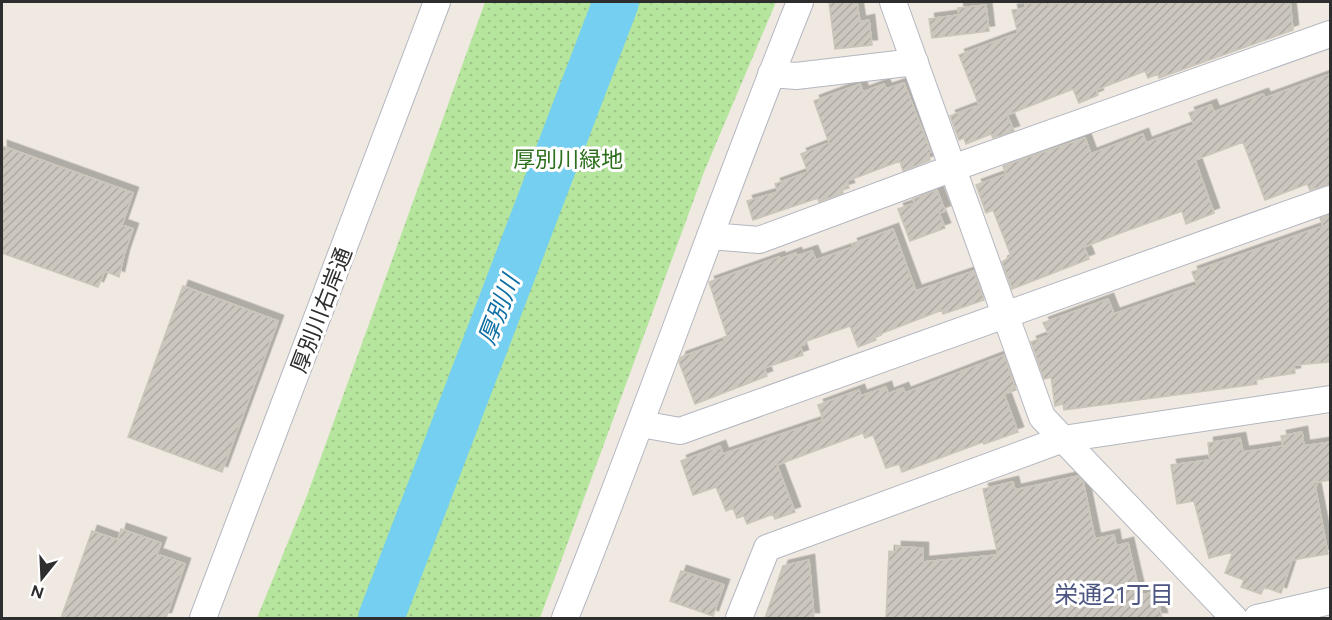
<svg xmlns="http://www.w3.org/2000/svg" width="1332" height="620" viewBox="0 0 1332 620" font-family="Figtree,'Noto Sans JP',sans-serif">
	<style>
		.grass { fill: url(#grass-dots) }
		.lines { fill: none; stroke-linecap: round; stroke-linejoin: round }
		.river { stroke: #75cff0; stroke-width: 46 }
		.building { fill: url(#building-hatch); stroke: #cbc5ba; stroke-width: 1.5; filter: url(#shadow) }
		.street-casing { stroke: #b4b7c1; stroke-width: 28 }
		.street { stroke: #fff; stroke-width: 26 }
		.labels { text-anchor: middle; stroke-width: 6; stroke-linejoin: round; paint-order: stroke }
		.park-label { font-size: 22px; fill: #2c6e1b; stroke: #fff }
		.street-label { font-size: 22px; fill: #2e2e2e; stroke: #fff }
		.water-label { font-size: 24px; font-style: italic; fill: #0d6fa3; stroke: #fff }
		.neighbourhood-label { font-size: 24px; fill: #4d5680; stroke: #fff }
	</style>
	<defs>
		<pattern id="grass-dots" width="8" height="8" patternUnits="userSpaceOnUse" patternTransform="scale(1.5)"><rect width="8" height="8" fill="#b6e59e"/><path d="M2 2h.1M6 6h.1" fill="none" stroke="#9dc588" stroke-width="1.8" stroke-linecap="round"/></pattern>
		<pattern id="building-hatch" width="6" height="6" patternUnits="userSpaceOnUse" patternTransform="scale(1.5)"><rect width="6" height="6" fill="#cbc7bf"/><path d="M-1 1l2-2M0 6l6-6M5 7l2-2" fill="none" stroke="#afaba4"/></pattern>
		<filter id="shadow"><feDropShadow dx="5.5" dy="-5.5" stdDeviation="0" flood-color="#0004"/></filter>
	</defs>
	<rect width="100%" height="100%" fill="#efe9e1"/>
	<path class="grass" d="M 485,2 L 776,2 L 704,172 L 540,618 L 257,618 L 308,493 Z"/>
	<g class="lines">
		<path class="river" d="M 381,618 L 616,2"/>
	</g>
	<path class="building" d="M 829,2 L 857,2 L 860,22 L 869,20 L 872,45 L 835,49 Z
		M 1046,2 L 1046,5 L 1071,2 L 1290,2 L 1293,30 L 1159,78 L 1158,74 L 1148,78 L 1145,71 L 1096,90 L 1098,95 L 1079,103 L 1073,89 L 1007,115 L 1014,131 L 993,138 L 991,134 L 966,144 L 964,138 L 959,140 L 950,116 L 979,105 L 959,55 L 1018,33 L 1012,10 L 1026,8 L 1025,4 Z
		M 986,5 L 989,31 L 932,38 L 929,19 L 959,15 L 958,8 Z
		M 1330,74 L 1330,184 L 1310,190 L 1307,184 L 1265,200 L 1243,142 L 1195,160 L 1214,213 L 1186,224 L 1182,211 L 1123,232 L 1084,247 L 1089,259 L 1012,289 L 1002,262 L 1011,256 L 993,210 L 986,213 L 976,185 L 1006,174 L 1003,166 L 1085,138 L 1091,154 L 1143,134 L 1146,143 L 1194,125 L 1189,113 L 1211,105 L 1214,112 L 1263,94 L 1265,98 Z
		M 904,83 L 931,152 L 928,153 L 930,160 L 903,171 L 900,161 L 847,181 L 849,188 L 842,190 L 843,193 L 819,202 L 818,198 L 753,220 L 747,201 L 778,192 L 775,184 L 808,172 L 801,154 L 829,143 L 814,101 L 860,84 L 863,92 L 884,84 L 886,89 Z
		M 2,146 L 133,193 L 122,225 L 133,229 L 124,255 L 119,277 L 105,271 L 98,287 L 2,253 Z
		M 937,190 L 945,211 L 939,213 L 945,228 L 910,241 L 898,209 L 915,203 L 913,199 Z
		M 1330,215 L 1330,362 L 1294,365 L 1295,373 L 1256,379 L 1257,384 L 1064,410 L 1063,404 L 1055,406 L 1051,377 L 1044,379 L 1031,342 L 1049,335 L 1043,323 L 1108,299 L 1114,314 L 1197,285 L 1192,272 L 1323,226 L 1320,218 Z
		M 893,229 L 916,291 L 974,271 L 984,300 L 943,314 L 942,310 L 875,336 L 876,340 L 858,347 L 850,326 L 804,342 L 805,344 L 800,346 L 803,355 L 764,368 L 767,376 L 695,404 L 679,362 L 681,357 L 725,341 L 724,337 L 727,336 L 709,282 L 779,257 L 780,259 L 796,253 L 797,256 L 812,251 L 816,260 L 853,247 L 852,244 Z
		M 183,286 L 278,321 L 222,472 L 128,437 Z
		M 1004,355 L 1016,390 L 1004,394 L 1018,432 L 984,444 L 983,442 L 902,472 L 899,464 L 886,468 L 873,435 L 865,438 L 863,433 L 777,465 L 795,512 L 775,519 L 773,514 L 747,524 L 744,516 L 737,518 L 733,508 L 726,511 L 716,487 L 693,495 L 681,461 L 720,446 L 723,454 L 823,420 L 818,405 L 859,390 L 861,396 L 886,387 L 888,394 L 903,388 L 905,393 Z
		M 1302,432 L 1304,446 L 1330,442 L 1330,480 L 1317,482 L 1317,485 L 1315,486 L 1328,554 L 1292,560 L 1281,593 L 1264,587 L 1261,594 L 1241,587 L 1244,580 L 1225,573 L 1233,552 L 1209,558 L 1194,501 L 1177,504 L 1171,465 L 1210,460 L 1208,443 L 1240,438 L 1243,452 L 1283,446 L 1281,436 Z
		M 1078,476 L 1083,481 L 1095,539 L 1114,535 L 1116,546 L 1128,543 L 1140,595 L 1156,592 L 1162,618 L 886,618 L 889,551 L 896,552 L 896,547 L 923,548 L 923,562 L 998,555 L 983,489 L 1013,482 L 1015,490 Z
		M 121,529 L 161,543 L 157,554 L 185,564 L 166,618 L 61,618 L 92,531 L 118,540 Z
		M 809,560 L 814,618 L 765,618 L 783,566 Z
		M 681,571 L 724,585 L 713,616 L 670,601 Z"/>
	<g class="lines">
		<defs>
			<path id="street" d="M 771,74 L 796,76 L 915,62
				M 710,236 L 759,240 L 953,168 L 1330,34
				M 641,424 L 680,431 L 1330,199
				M 203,618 L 437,2
				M 565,618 C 647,414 718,206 800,2
				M 739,618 L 767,548 L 1063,439 L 1042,417 L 893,2
				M 1234,618 L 1063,439 L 1330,399
				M 1257,618 L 1330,601"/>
		</defs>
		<use href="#street" class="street-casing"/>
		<use href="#street" class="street"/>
	</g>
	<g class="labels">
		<g class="park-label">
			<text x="568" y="167">厚別川緑地</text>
		</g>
		<g class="street-label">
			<text transform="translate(321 310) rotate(-69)" y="8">厚別川右岸通</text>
		</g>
		<g class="water-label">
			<text transform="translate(499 310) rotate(-69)" y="8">厚別川</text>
		</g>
		<g class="neighbourhood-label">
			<text x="1114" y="603">栄通21丁目</text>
		</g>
	</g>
	<rect width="1332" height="620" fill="none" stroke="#2e2e2e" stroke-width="6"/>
	<g transform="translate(42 578) rotate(198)" stroke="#ffffff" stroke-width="4.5" paint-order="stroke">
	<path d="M0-4.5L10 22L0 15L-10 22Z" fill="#2e2e2e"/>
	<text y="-9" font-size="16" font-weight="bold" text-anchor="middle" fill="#2e2e2e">N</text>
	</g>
</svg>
